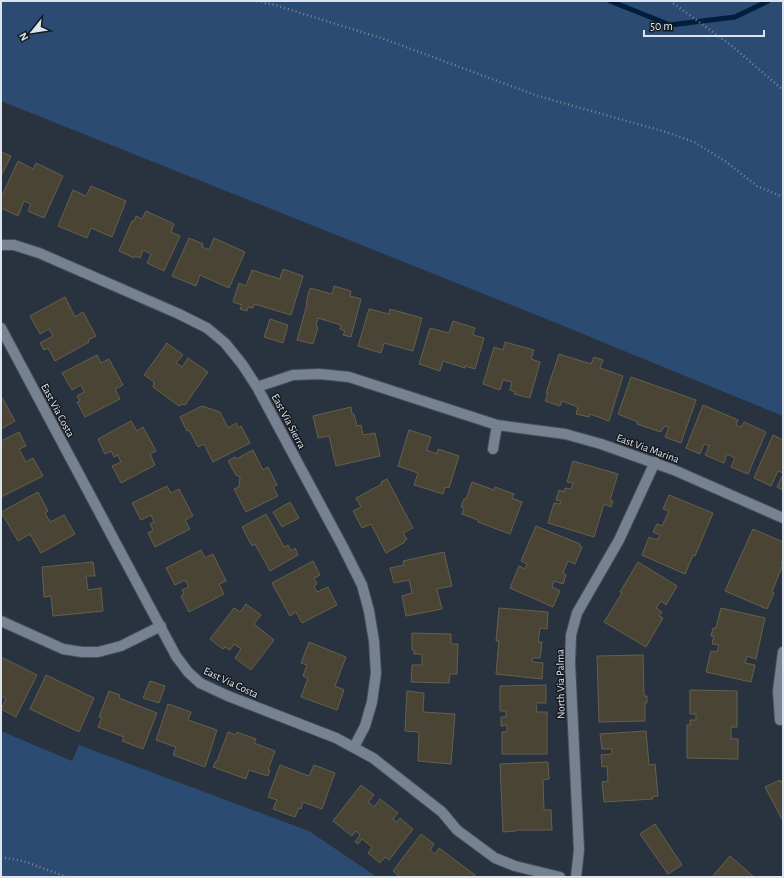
<svg xmlns="http://www.w3.org/2000/svg" width="784" height="878" viewBox="0 0 784 878" font-family="'Alegreya Sans',sans-serif">
	<style>
		.green { fill: #2b4b73 }
		.lines { fill: none; stroke-linecap: round; stroke-linejoin: round }
		.stream { stroke: #021d3d; stroke-width: 5 }
		.building { fill: #494434; stroke: #65604e }
		.street-casing { stroke: #464f5a; stroke-width: 12 }
		.path { stroke: #7e8691; stroke-width: 2.5; stroke-dasharray: 1 3; stroke-linecap: butt }
		.street { stroke: #768292; stroke-width: 10 }
		.labels { text-anchor: middle; stroke-width: 3; stroke-linejoin: round; paint-order: stroke }
		.street-label { font-size: 11px; fill: #dee4ed; stroke: #161a21 }
	</style>
	<rect width="100%" height="100%" fill="#293340"/>
	<path class="green" d="M 1,1 L 783,1 L 783,416 L 534,314 L 1,101 Z
		M 1,731 L 72,761 L 79,745 L 309,831 L 377,877 L 1,877 Z"/>
	<g class="lines">
		<path class="stream" d="M 610,1 L 670,25 L 735,17 L 768,1"/>
	</g>
	<path class="building" d="M 1,152 L 11,156 L 1,176 Z
		M 18,161 L 33,169 L 36,163 L 63,176 L 44,218 L 28,211 L 31,204 L 24,201 L 18,216 L 1,208 L 1,198 Z
		M 91,186 L 126,201 L 112,237 L 91,228 L 87,238 L 58,226 L 73,190 L 86,196 Z
		M 146,211 L 174,224 L 171,232 L 180,236 L 164,271 L 147,263 L 151,254 L 143,250 L 140,258 L 135,256 L 134,258 L 119,251 L 132,221 L 134,221 L 136,216 L 142,219 Z
		M 189,238 L 203,244 L 202,247 L 209,250 L 214,238 L 245,252 L 229,288 L 200,275 L 196,286 L 172,276 Z
		M 283,269 L 303,276 L 291,315 L 254,304 L 253,308 L 248,307 L 247,311 L 240,309 L 242,305 L 233,302 L 239,283 L 246,286 L 252,270 L 280,279 Z
		M 334,286 L 351,291 L 350,296 L 361,299 L 351,337 L 343,335 L 345,331 L 340,329 L 341,325 L 318,318 L 316,326 L 318,327 L 313,344 L 297,340 L 307,304 L 306,303 L 310,288 L 332,294 Z
		M 65,297 L 75,317 L 83,312 L 96,336 L 88,340 L 89,342 L 55,361 L 48,348 L 44,350 L 40,343 L 53,336 L 49,329 L 40,334 L 30,316 Z
		M 369,309 L 389,314 L 390,309 L 422,318 L 413,351 L 384,343 L 381,353 L 358,346 Z
		M 270,319 L 288,325 L 283,343 L 264,337 Z
		M 453,321 L 475,328 L 473,335 L 484,338 L 475,369 L 465,366 L 465,368 L 443,361 L 440,371 L 419,364 L 430,328 L 449,333 Z
		M 505,342 L 534,350 L 531,359 L 540,362 L 530,398 L 514,394 L 515,392 L 510,390 L 512,382 L 503,380 L 500,390 L 483,384 L 494,347 L 503,350 Z
		M 167,343 L 183,355 L 176,363 L 182,367 L 188,358 L 208,372 L 185,405 L 182,404 L 179,406 L 153,387 L 154,382 L 144,375 Z
		M 559,354 L 591,364 L 594,357 L 603,360 L 600,368 L 623,376 L 609,421 L 590,414 L 589,417 L 576,414 L 578,407 L 562,401 L 560,406 L 545,401 L 548,393 L 546,393 Z
		M 97,355 L 101,363 L 109,359 L 123,385 L 115,389 L 120,399 L 85,417 L 77,402 L 80,401 L 77,396 L 84,392 L 81,385 L 72,390 L 62,373 Z
		M 631,377 L 696,400 L 681,443 L 665,437 L 669,427 L 664,426 L 661,432 L 637,424 L 638,422 L 618,414 Z
		M 1,396 L 15,421 L 1,429 Z
		M 703,405 L 738,420 L 736,425 L 741,427 L 744,422 L 766,432 L 748,474 L 731,467 L 735,458 L 727,454 L 724,463 L 705,455 L 709,446 L 704,444 L 700,454 L 686,448 Z
		M 202,406 L 220,412 L 228,428 L 236,423 L 239,428 L 241,426 L 250,443 L 213,462 L 204,444 L 198,447 L 189,430 L 187,431 L 180,417 Z
		M 351,407 L 352,414 L 354,414 L 357,426 L 361,425 L 363,435 L 375,433 L 380,456 L 336,466 L 329,436 L 318,438 L 313,416 Z
		M 131,421 L 137,431 L 143,427 L 156,451 L 150,454 L 155,465 L 121,483 L 112,466 L 121,462 L 118,455 L 114,457 L 111,451 L 105,454 L 98,439 Z
		M 409,430 L 431,437 L 427,450 L 437,454 L 438,449 L 459,456 L 449,488 L 445,487 L 443,494 L 414,485 L 418,473 L 398,466 Z
		M 19,432 L 26,446 L 19,449 L 26,462 L 33,458 L 43,476 L 1,497 L 1,441 Z
		M 773,435 L 783,440 L 783,473 L 778,471 L 771,486 L 754,478 Z
		M 253,450 L 263,470 L 268,467 L 277,485 L 273,487 L 278,496 L 246,512 L 234,489 L 239,487 L 240,477 L 236,475 L 228,461 L 235,457 L 236,459 Z
		M 573,461 L 618,474 L 610,500 L 613,501 L 611,507 L 604,504 L 594,537 L 548,523 L 554,503 L 560,504 L 561,501 L 556,500 L 559,490 L 564,492 L 565,488 L 571,489 L 573,483 L 567,482 Z
		M 783,474 L 783,490 L 777,487 Z
		M 387,479 L 413,528 L 403,533 L 407,539 L 404,541 L 405,542 L 386,553 L 371,524 L 362,528 L 353,511 L 361,507 L 356,498 L 382,484 L 381,482 Z
		M 472,482 L 494,490 L 495,487 L 514,494 L 512,498 L 522,502 L 510,534 L 478,522 L 478,520 L 462,514 L 464,508 L 461,507 L 464,499 L 466,499 Z
		M 167,486 L 171,493 L 179,489 L 193,516 L 185,520 L 190,529 L 155,547 L 148,533 L 153,530 L 150,524 L 154,522 L 151,515 L 141,520 L 132,503 Z
		M 38,492 L 48,511 L 45,513 L 50,522 L 64,515 L 75,534 L 41,553 L 30,534 L 18,541 L 1,512 Z
		M 669,495 L 713,513 L 695,556 L 693,555 L 685,574 L 642,555 L 649,537 L 657,540 L 660,535 L 653,532 L 657,524 L 662,526 L 669,511 L 663,509 Z
		M 290,502 L 299,518 L 282,527 L 273,512 Z
		M 266,514 L 284,547 L 288,545 L 291,551 L 295,548 L 298,555 L 270,571 L 255,544 L 252,546 L 242,527 Z
		M 536,526 L 580,544 L 579,546 L 582,547 L 575,564 L 568,561 L 563,573 L 566,575 L 563,584 L 554,581 L 552,587 L 560,591 L 553,607 L 510,588 L 519,566 L 525,569 L 527,564 L 521,561 Z
		M 753,529 L 783,542 L 783,558 L 781,563 L 783,564 L 772,592 L 774,593 L 767,609 L 725,591 Z
		M 201,550 L 205,558 L 213,554 L 226,581 L 219,584 L 224,594 L 189,612 L 181,596 L 184,594 L 182,590 L 189,587 L 185,580 L 175,585 L 166,568 Z
		M 444,552 L 452,586 L 437,589 L 442,609 L 406,616 L 402,596 L 412,593 L 409,580 L 394,583 L 390,568 L 404,565 L 403,561 Z
		M 313,561 L 320,575 L 314,578 L 317,584 L 314,586 L 317,592 L 328,587 L 337,605 L 302,623 L 296,612 L 290,616 L 272,583 Z
		M 93,562 L 95,576 L 86,576 L 88,590 L 101,588 L 103,611 L 53,616 L 51,596 L 44,597 L 42,567 Z
		M 638,562 L 677,586 L 666,605 L 661,601 L 656,608 L 662,612 L 659,616 L 663,618 L 646,647 L 604,622 L 622,593 L 620,592 Z
		M 246,604 L 261,615 L 254,624 L 274,640 L 251,670 L 235,658 L 241,649 L 234,644 L 230,650 L 225,647 L 223,649 L 210,639 L 234,608 L 240,612 Z
		M 499,608 L 548,612 L 547,629 L 540,628 L 538,642 L 542,642 L 540,658 L 532,658 L 532,662 L 543,663 L 542,679 L 496,674 L 499,641 L 496,641 Z
		M 721,608 L 765,618 L 756,659 L 747,656 L 745,663 L 755,665 L 751,682 L 706,672 L 711,651 L 717,652 L 719,645 L 712,644 L 714,636 L 711,636 L 713,628 L 716,628 Z
		M 412,633 L 451,634 L 451,644 L 458,644 L 457,674 L 450,674 L 449,683 L 411,682 L 412,665 L 422,665 L 422,654 L 414,654 L 414,650 L 412,650 Z
		M 309,642 L 346,657 L 335,686 L 344,690 L 337,710 L 301,697 L 308,678 L 303,676 L 307,665 L 301,663 Z
		M 643,655 L 644,696 L 647,696 L 647,703 L 645,703 L 645,721 L 599,722 L 597,656 Z
		M 1,657 L 37,675 L 16,717 L 1,709 L 6,699 L 1,696 Z
		M 46,675 L 94,698 L 79,732 L 30,709 Z
		M 150,681 L 165,686 L 159,703 L 143,698 Z
		M 546,685 L 546,703 L 536,703 L 537,712 L 547,712 L 547,754 L 502,754 L 502,732 L 507,732 L 507,725 L 501,726 L 501,717 L 506,717 L 506,711 L 500,711 L 500,686 Z
		M 690,690 L 737,691 L 737,727 L 731,727 L 731,739 L 738,739 L 738,759 L 687,758 L 687,725 L 690,725 L 690,720 L 696,720 L 696,714 L 690,714 Z
		M 109,691 L 120,695 L 119,698 L 157,713 L 143,749 L 122,741 L 124,737 L 98,727 L 102,717 L 99,717 Z
		M 407,691 L 424,693 L 423,712 L 455,714 L 451,764 L 418,761 L 419,732 L 405,731 Z
		M 168,704 L 191,712 L 188,720 L 217,730 L 205,767 L 173,755 L 176,747 L 156,740 Z
		M 646,731 L 649,765 L 655,764 L 658,796 L 652,797 L 653,799 L 604,802 L 602,782 L 608,781 L 607,766 L 602,767 L 601,755 L 612,754 L 612,749 L 602,749 L 600,734 Z
		M 228,732 L 236,735 L 237,732 L 256,739 L 254,743 L 275,751 L 268,770 L 270,770 L 268,776 L 249,770 L 246,779 L 213,767 L 216,761 L 217,761 Z
		M 548,762 L 549,779 L 543,780 L 544,810 L 551,810 L 552,830 L 516,830 L 516,831 L 503,832 L 500,764 Z
		M 280,765 L 309,776 L 314,765 L 335,773 L 322,809 L 303,802 L 301,809 L 299,808 L 295,817 L 273,809 L 277,800 L 268,797 Z
		M 780,780 L 781,782 L 783,782 L 783,821 L 765,787 Z
		M 361,785 L 374,795 L 368,802 L 374,807 L 380,799 L 398,813 L 393,819 L 397,822 L 400,818 L 413,829 L 389,860 L 385,857 L 380,863 L 368,853 L 372,847 L 362,839 L 358,844 L 355,842 L 360,835 L 356,831 L 352,836 L 333,821 Z
		M 655,824 L 682,865 L 668,874 L 640,834 Z
		M 421,834 L 434,844 L 430,850 L 435,854 L 439,848 L 475,875 L 474,877 L 400,877 L 393,871 Z
		M 730,856 L 754,877 L 712,877 Z"/>
	<g class="lines">
		<defs>
			<path id="street" d="M 1,245 L 14,245 L 39,253 L 179,314 L 207,328 L 225,343 L 242,364 L 257,387 L 343,547 L 362,585 L 369,611 L 374,641 L 376,673 L 372,702 L 365,726 L 354,747
				M 1,328 L 176,656 L 188,672 L 200,683 L 228,696 L 336,738 L 373,758 L 442,812 L 457,830 L 495,858 L 515,866 L 560,877
				M 257,387 L 293,375 L 320,374 L 349,377 L 497,425 L 565,434 L 601,444 L 674,470 L 783,518
				M 493,449 L 497,425
				M 1,621 L 63,649 L 82,652 L 98,652 L 121,646 L 161,626
				M 780,720 L 778,691 L 783,652
				M 576,877 L 579,850 L 570,663 L 571,635 L 577,613 L 619,540 L 655,462"/>
		</defs>
		<use href="#street" class="street-casing"/>
		<path class="path" d="M 257,1 L 275,5 L 384,39 L 538,96 L 666,132 L 694,142 L 725,161 L 757,186 L 783,197
			M 670,1 L 732,46 L 783,90
			M 1,857 L 23,861 L 67,877"/>
		<use href="#street" class="street"/>
	</g>
	<g class="labels">
		<g class="street-label">
			<text transform="translate(58 410) rotate(62)" y="4">East Via Costa</text>
			<text transform="translate(289 421) rotate(62)" y="4">East Via Sierra</text>
			<text transform="translate(648 448) rotate(20)" y="4">East Via Marina</text>
			<text transform="translate(231 682) rotate(25)" y="4">East Via Costa</text>
			<text transform="translate(560 684) rotate(-91)" y="4">North Via Palma</text>
		</g>
	</g>
	<rect width="784" height="878" fill="none" stroke="#dee4ed" stroke-width="4"/>
	<g transform="translate(32 32) rotate(240)" stroke="#161a21" stroke-width="3" paint-order="stroke">
	<path d="M0-3L7 15L0 10L-7 15Z" fill="#dee4ed"/>
	<text y="-6" font-size="11" font-weight="bold" text-anchor="middle" fill="#dee4ed">N</text>
	</g>
	<path d="M644 30v6h120v-6" fill="none" stroke="#dee4ed" stroke-width="2"/>
	<text x="650" y="30" font-size="12" fill="#dee4ed" stroke="#161a21" stroke-width="3" paint-order="stroke">50 m</text>
</svg>
